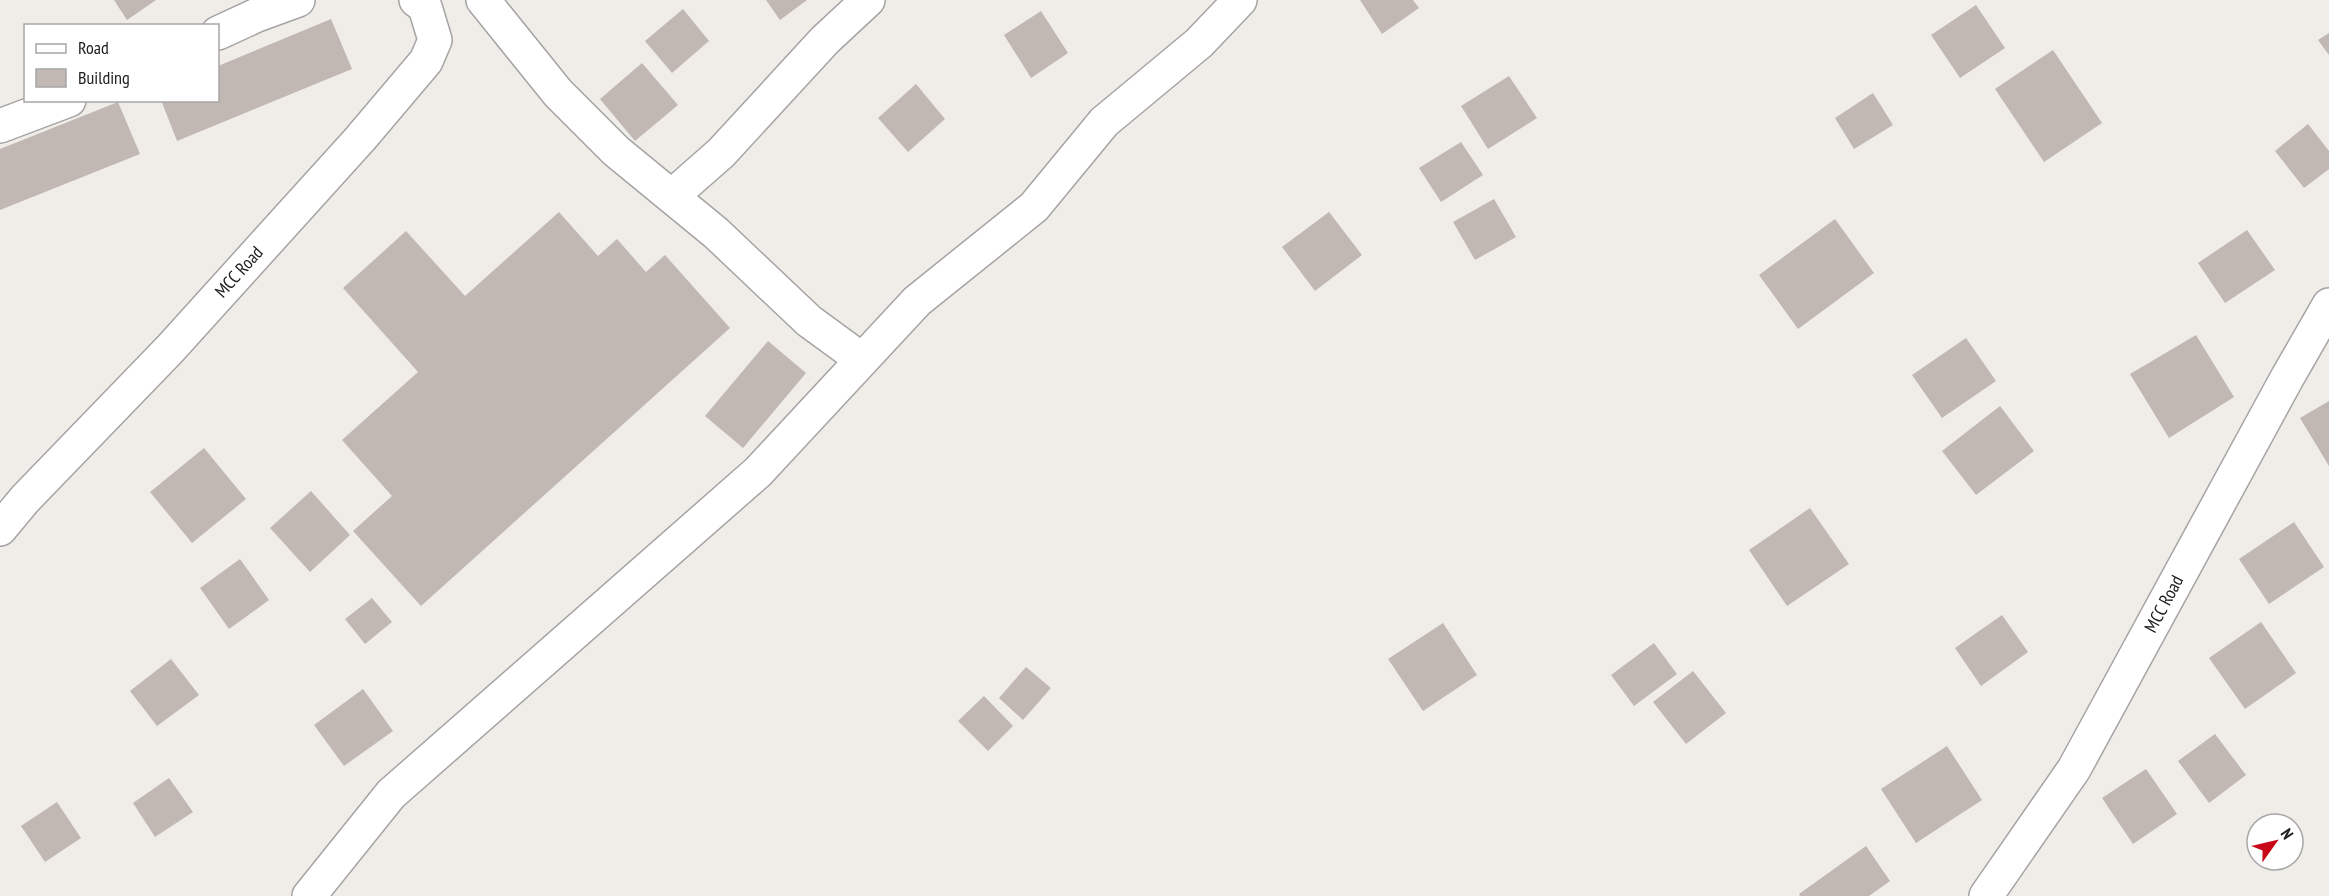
<svg xmlns="http://www.w3.org/2000/svg" width="2329" height="896" viewBox="0 0 2329 896" font-family="'PT Sans Narrow',sans-serif">
	<style>
		.building { fill: #c1b8b3 }
		.lines { fill: none; stroke-linecap: round; stroke-linejoin: round }
		.minor-casing { stroke: #a4a4a4; stroke-width: 36 }
		.minor { stroke: #fff; stroke-width: 33 }
		.labels { text-anchor: middle; stroke-width: 6; stroke-linejoin: round; paint-order: stroke }
		.street-label { font-size: 18px; fill: #202020; stroke: #fff }
	</style>
	<rect width="100%" height="100%" fill="#f0ece7"/>
	<path class="building" d="M 114,0 L 156,0 L 127,20 Z
		M 766,0 L 807,0 L 780,20 Z
		M 1360,0 L 1413,0 L 1419,8 L 1382,34 Z
		M 1976,5 L 2005,48 L 1960,78 L 1931,35 Z
		M 683,9 L 709,41 L 672,73 L 645,41 Z
		M 1041,11 L 1068,53 L 1031,78 L 1004,35 Z
		M 331,19 L 352,69 L 177,141 L 161,100 L 218,100 L 218,66 Z
		M 2329,33 L 2329,55 L 2318,40 Z
		M 2053,50 L 2102,123 L 2044,162 L 1995,89 Z
		M 642,63 L 678,105 L 635,141 L 600,99 Z
		M 1509,76 L 1537,118 L 1488,149 L 1461,106 Z
		M 916,84 L 945,119 L 908,152 L 878,118 Z
		M 1873,93 L 1893,125 L 1854,149 L 1835,118 Z
		M 118,102 L 140,154 L 0,210 L 0,149 Z
		M 2308,124 L 2329,151 L 2329,169 L 2304,188 L 2275,151 Z
		M 1461,142 L 1483,175 L 1441,202 L 1419,168 Z
		M 1494,199 L 1516,237 L 1475,260 L 1453,222 Z
		M 559,212 L 598,256 L 617,239 L 646,272 L 665,255 L 730,328 L 421,606 L 353,531 L 392,496 L 342,440 L 418,372 L 343,288 L 406,231 L 465,296 Z
		M 1329,212 L 1362,255 L 1315,291 L 1282,247 Z
		M 1835,219 L 1874,273 L 1798,329 L 1759,275 Z
		M 2247,230 L 2275,270 L 2225,303 L 2198,263 Z
		M 2196,335 L 2234,397 L 2169,438 L 2130,374 Z
		M 1966,338 L 1996,381 L 1942,418 L 1912,375 Z
		M 768,341 L 806,373 L 743,448 L 705,416 Z
		M 2329,401 L 2329,466 L 2300,418 Z
		M 2000,406 L 2034,451 L 1976,495 L 1942,451 Z
		M 204,448 L 246,499 L 192,543 L 150,492 Z
		M 311,491 L 350,535 L 310,572 L 270,528 Z
		M 1810,508 L 1849,564 L 1787,606 L 1749,550 Z
		M 2294,522 L 2324,567 L 2269,604 L 2239,559 Z
		M 240,559 L 269,600 L 229,629 L 200,588 Z
		M 372,598 L 392,622 L 365,644 L 345,619 Z
		M 2002,615 L 2028,652 L 1981,686 L 1955,648 Z
		M 2261,622 L 2296,673 L 2245,709 L 2209,658 Z
		M 1443,623 L 1477,675 L 1423,711 L 1388,659 Z
		M 1654,643 L 1677,674 L 1634,706 L 1611,675 Z
		M 171,659 L 199,695 L 157,726 L 130,691 Z
		M 1026,667 L 1051,688 L 1023,720 L 999,698 Z
		M 1693,671 L 1726,713 L 1686,744 L 1653,702 Z
		M 363,689 L 393,731 L 344,766 L 314,725 Z
		M 984,696 L 1013,726 L 988,751 L 958,721 Z
		M 2215,734 L 2246,775 L 2209,803 L 2178,761 Z
		M 1947,746 L 1982,800 L 1916,843 L 1881,789 Z
		M 2146,769 L 2177,814 L 2133,844 L 2102,798 Z
		M 169,778 L 193,812 L 155,837 L 133,803 Z
		M 57,802 L 81,838 L 45,862 L 21,826 Z
		M 1866,846 L 1890,881 L 1869,896 L 1800,896 L 1799,894 Z"/>
	<g class="lines">
		<defs>
			<path id="minor" d="M 483,0 L 558,93 L 616,151 L 716,233 L 809,321 L 861,359
				M 218,33 L 257,15 L 298,0
				M 0,126 L 69,100
				M 672,196 L 721,153 L 825,40 L 868,0
				M 0,529 L 25,499 L 170,349 L 360,139 L 426,61 L 435,40 L 425,7 L 416,0
				M 309,896 L 391,794 L 758,472 L 917,301 L 1034,207 L 1104,122 L 1199,43 L 1240,0
				M 1986,896 L 2074,769 L 2287,378 L 2329,305"/>
		</defs>
		<use href="#minor" class="minor-casing"/>
		<use href="#minor" class="minor"/>
	</g>
	<g class="labels">
		<g class="street-label">
			<text transform="translate(239 272) rotate(-48)" y="6">MCC Road</text>
			<text transform="translate(2164 604) rotate(-62)" y="6">MCC Road</text>
		</g>
	</g>
	<rect x="24" y="24" width="195" height="78" fill="#ffffff" stroke="#a6a6a6" stroke-width="1.5"/>
	<rect x="36" y="44" width="30" height="9" fill="#ffffff" stroke="#a6a6a6" stroke-width="1.5"/>
	<text x="78" y="54" font-size="18" fill="#202020">Road</text>
	<rect x="36" y="69" width="30" height="18" fill="#c1b8b3" stroke="#a6a6a6" stroke-width="1.5"/>
	<text x="78" y="84" font-size="18" fill="#202020">Building</text>
	<g transform="translate(2275 842) rotate(56)"><circle r="28" fill="#ffffff" stroke="#a6a6a6" stroke-width="1.5"/>
	<path d="M0-4.5L10 22L0 15L-10 22Z" fill="#c80819"/>
	<text y="-9" font-size="16" font-weight="bold" text-anchor="middle" fill="#202020">N</text>
	</g>
</svg>
